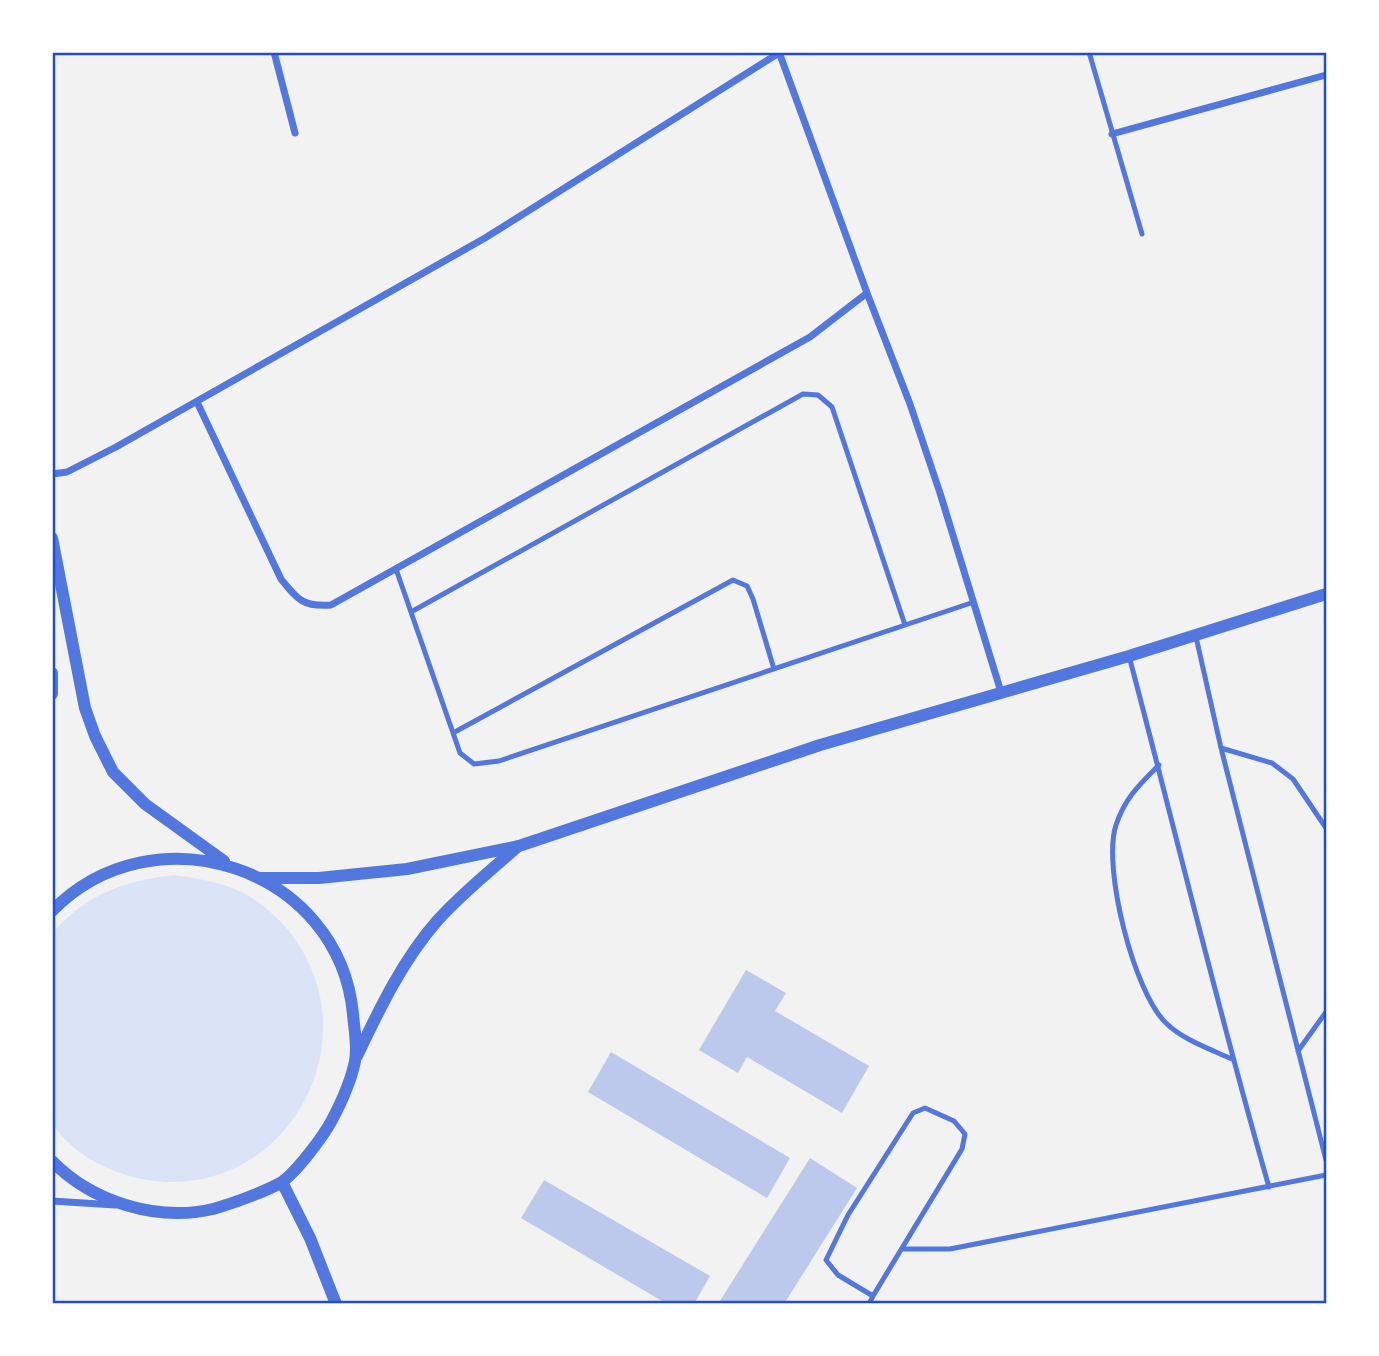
<svg xmlns="http://www.w3.org/2000/svg" width="1379" height="1356" viewBox="0 0 1379 1356" font-family="'Open Sans',sans-serif">
	<style>
		.green { fill: #dbe4f7 }
		.building { fill: #bdc9ec }
		.lines { fill: none; stroke-linecap: round; stroke-linejoin: round }
		.service { stroke: #5277de; stroke-width: 5 }
		.minor { stroke: #5277de; stroke-width: 7 }
		.tertiary { stroke: #5277de; stroke-width: 12 }
		.neatline { fill: none; stroke: #1d4ed8; stroke-width: 2.5 }
	</style>
	<rect width="100%" height="100%" fill="#f2f2f2"/>
	<path class="green" d="M 174,875 C 195,878 215,881 235,889 C 257,899 278,916 292,935 C 374,1044 283,1202 147,1180 C 111,1174 74,1155 53,1125 L 52,933 C 87,894 123,881 174,875 Z"/>
	<path class="building" d="M 746,970 L 786,993 L 775,1011 L 869,1066 L 842,1113 L 747,1057 L 738,1073 L 699,1050 Z
		M 611,1052 L 790,1158 L 767,1198 L 588,1092 Z
		M 810,1158 L 857,1188 L 784,1304 L 718,1304 Z
		M 544,1180 L 710,1276 L 694,1304 L 667,1304 L 521,1218 Z"/>
	<g class="lines">
		<path class="service" d="M 1089,52 L 1142,234
			M 396,569 L 460,753 L 474,764 L 499,761 L 974,602
			M 411,612 L 803,394 L 818,395 L 832,407 L 905,625
			M 1196,637 L 1221,748 L 1326,1160
			M 1129,656 C 1176,833 1218,1011 1269,1187
			M 453,733 L 733,580 L 747,586 L 753,599 L 774,669
			M 1221,748 L 1272,763 L 1293,779 L 1326,828
			M 1159,765 C 1139,785 1125,798 1116,825 C 1102,867 1134,993 1166,1023 C 1183,1040 1210,1049 1232,1059
			M 1298,1051 L 1326,1012
			M 902,1249 L 950,1249 L 1326,1175
			M 869,1304 L 873,1296 L 962,1149 L 965,1134 L 954,1121 L 925,1108 L 913,1113 L 848,1215 L 826,1260 L 838,1275 L 873,1296"/>
		<path class="minor" d="M 274,52 L 295,133
			M 1112,134 L 1326,75
			M 867,293 L 910,404 L 940,493 L 1001,692
			M 197,402 L 281,579 C 298,600 303,607 331,605 L 810,337 L 867,293 L 779,52
			M 52,474 L 67,472 L 116,447 L 485,238 L 779,53
			M 52,1201 L 115,1205"/>
		<path class="tertiary" d="M 52,538 L 85,708 L 95,736 L 113,772 L 145,804 L 224,861
			M 52,673 L 52,694
			M 261,878 L 319,878 L 407,869 L 519,846 L 820,745 L 1129,656 L 1326,594
			M 52,911 C 153,807 339,867 353,1014 C 354,1028 358,1047 355,1061 C 351,1081 341,1103 332,1120 C 323,1137 297,1171 282,1182 C 267,1191 231,1204 213,1209 C 157,1222 92,1202 52,1161
			M 357,1056 C 379,1010 402,961 437,921 C 461,894 489,872 516,848
			M 282,1182 L 310,1238 L 336,1304"/>
	</g>
	<rect width="1379" height="1356" fill="none" stroke="#ffffff" stroke-width="108"/>
	<rect x="54" y="54" width="1271" height="1248" class="neatline"/>
</svg>
